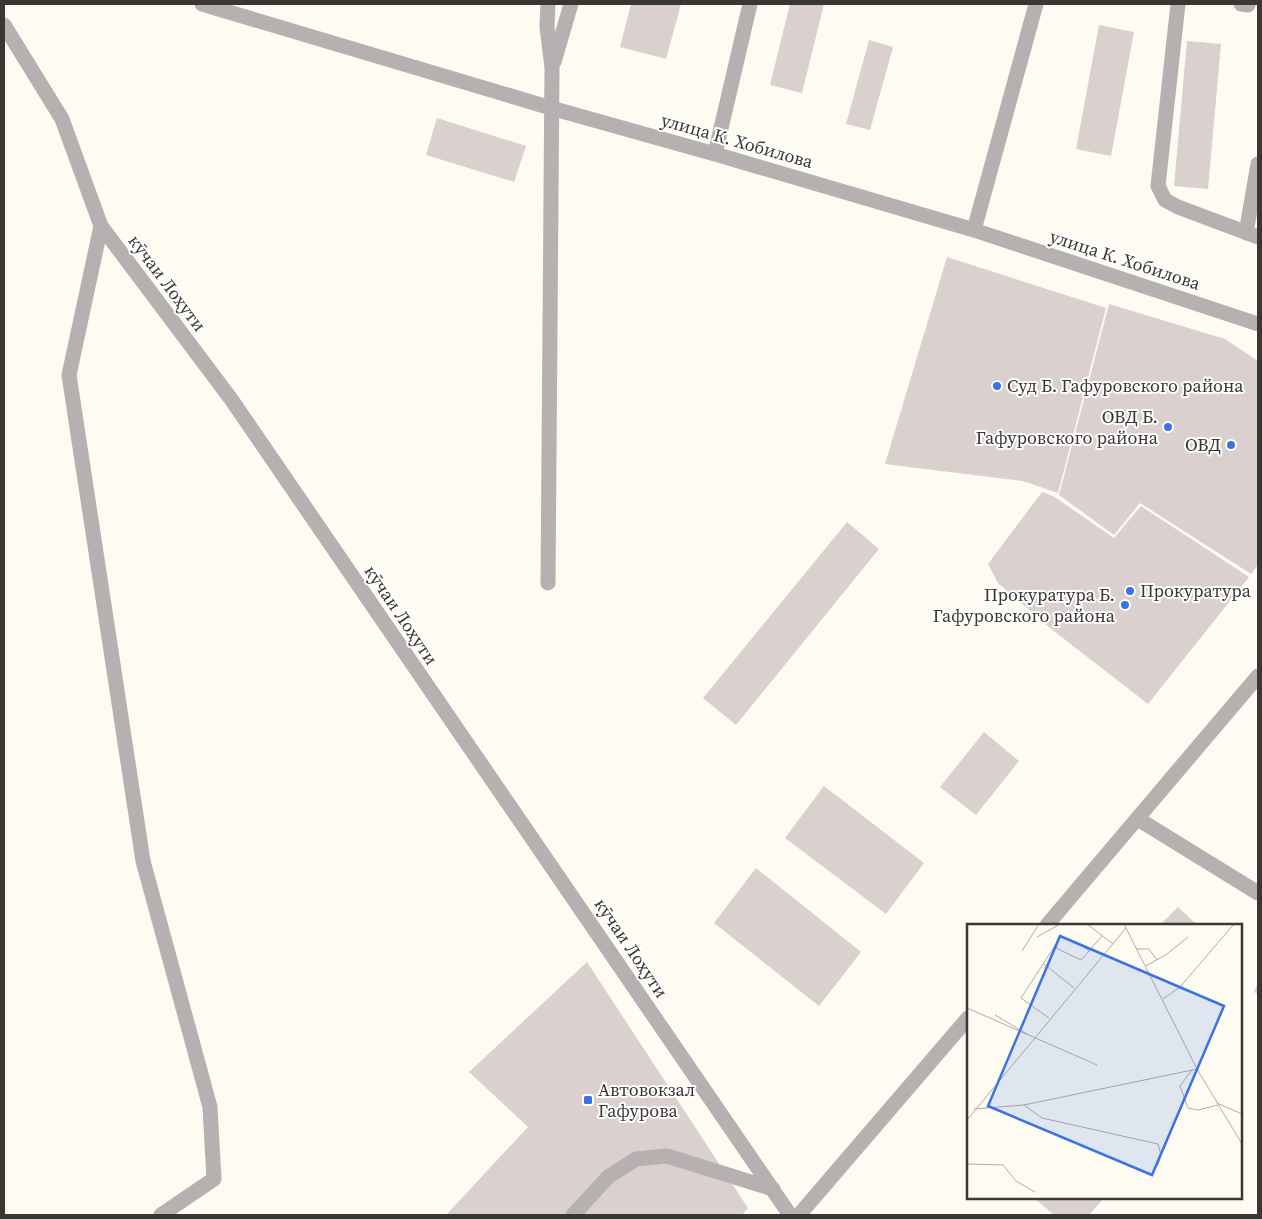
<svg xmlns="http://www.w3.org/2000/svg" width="1262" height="1219" viewBox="0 0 1262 1219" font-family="'Source Serif 4',serif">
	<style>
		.building { fill: #dad0ce }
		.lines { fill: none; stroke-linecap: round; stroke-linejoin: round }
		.minor { stroke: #b5b1b1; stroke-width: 15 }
		.poi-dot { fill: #3c73e3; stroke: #fff; stroke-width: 2 }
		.labels { text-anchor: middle; stroke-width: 4; stroke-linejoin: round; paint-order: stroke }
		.street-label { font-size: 18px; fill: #383734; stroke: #fff }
		.poi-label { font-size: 18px; fill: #383734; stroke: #fff; text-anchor: start }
		.inset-road { fill: none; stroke: #aeada6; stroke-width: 1 }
		.view { fill: #3c73e3; fill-opacity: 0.15; stroke: #3c73e3; stroke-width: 2.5 }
		.inset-edge { fill: none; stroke: #383734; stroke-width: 2.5 }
	</style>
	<rect width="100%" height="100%" fill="#fdfbf2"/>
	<path class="building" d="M 631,4 L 681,4 L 666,59 L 620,47 Z
		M 790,4 L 824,4 L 802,93 L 770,85 Z
		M 1099,25 L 1134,32 L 1111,156 L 1076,149 Z
		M 869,40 L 893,47 L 870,130 L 846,124 Z
		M 1187,41 L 1221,44 L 1208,189 L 1174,186 Z
		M 437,118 L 526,146 L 514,182 L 426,155 Z
		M 947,257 L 1106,308 L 1058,493 L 1023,481 L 885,464 Z
		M 1109,304 L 1225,339 L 1258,361 L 1258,565 L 1251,574 L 1140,503 L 1114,535 L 1059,495 Z
		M 1042,492 L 1053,496 L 1114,538 L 1141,506 L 1249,577 L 1148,704 L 1050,628 L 998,583 L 988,564 Z
		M 847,522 L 879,549 L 736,725 L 703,698 Z
		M 984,732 L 1019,761 L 976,815 L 940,787 Z
		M 824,786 L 924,863 L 886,914 L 785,838 Z
		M 756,868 L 861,952 L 819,1006 L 714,923 Z
		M 1178,907 L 1197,925 L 1160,925 Z
		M 587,962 L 748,1208 L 742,1215 L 446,1215 L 528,1127 L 469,1072 Z
		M 1258,982 L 1258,994 L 1254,992 Z
		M 1034,1198 L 1104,1198 L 1089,1215 L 1054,1215 Z"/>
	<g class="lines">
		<path class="minor" d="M 202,4 L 551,108 L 715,154 L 974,230 L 1258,324
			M 548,4 L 547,27 L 552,68 L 548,583
			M 1178,4 L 1158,186 L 1165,200 L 1178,207 L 1258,237
			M 1241,4 L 1248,5
			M 4,25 L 62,119 L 101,226 L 231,399 L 790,1215
			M 554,62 L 571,4
			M 715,154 L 750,4
			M 101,226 L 69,375 L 143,861 L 210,1107 L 214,1179 L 161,1215
			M 974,230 L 1036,4
			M 1246,233 L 1258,164
			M 1138,819 L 1258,893
			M 1047,925 L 1258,676
			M 573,1215 L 608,1177 L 636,1159 L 667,1156 L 773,1189
			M 799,1215 L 968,1018"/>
	</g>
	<g class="poi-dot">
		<circle cx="997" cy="386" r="5"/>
		<circle cx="1168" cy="427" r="5"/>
		<circle cx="1231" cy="445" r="5"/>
		<circle cx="1130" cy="591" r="5"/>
		<circle cx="1125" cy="605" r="5"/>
		<rect x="583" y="1095" width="10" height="10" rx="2.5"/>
	</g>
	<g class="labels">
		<g class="street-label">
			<text transform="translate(737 141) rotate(16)" y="6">улица К. Хобилова</text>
			<text transform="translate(1125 260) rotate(18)" y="6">улица К. Хобилова</text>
			<text transform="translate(167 283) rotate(53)" y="6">кӯчаи Лоҳути</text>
			<text transform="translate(401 615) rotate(56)" y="6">кӯчаи Лоҳути</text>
			<text transform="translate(631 948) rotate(56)" y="6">кӯчаи Лоҳути</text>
		</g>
		<g class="poi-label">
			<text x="1007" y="392">Суд Б. Гафуровского района</text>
			<text x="1158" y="423" text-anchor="end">ОВД Б.<tspan x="1158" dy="21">Гафуровского района</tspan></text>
			<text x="1221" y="451" text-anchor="end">ОВД</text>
			<text x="1140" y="597">Прокуратура</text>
			<text x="1115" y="601" text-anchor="end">Прокуратура Б.<tspan x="1115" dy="21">Гафуровского района</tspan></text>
			<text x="598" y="1096">Автовокзал<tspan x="598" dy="21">Гафурова</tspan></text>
		</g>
	</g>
	<g transform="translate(967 924)">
		<rect width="275" height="275" fill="#fdfbf2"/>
		<path class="inset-road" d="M 120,0 L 146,20M 157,0 L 230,145 L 275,220M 70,13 L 93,0M 108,18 L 123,27M 87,23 L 114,36 L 135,12M 170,25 L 182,25 L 190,36M 55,27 L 72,0M 77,40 L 107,64M 179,42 L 200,30 L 221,13M 196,75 L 213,63 L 267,0M 0,84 L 130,141M 28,91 L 60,110M 82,94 L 54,74 L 93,14M 225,146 L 213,162 L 221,184 L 231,186 L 251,181M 250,179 L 275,190M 57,181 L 75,194 L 191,220 L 194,231 L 191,241M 7,185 L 57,181 L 230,145M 0,196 L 159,4M 0,240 L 36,241 L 49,257 L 68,268"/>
		<path class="view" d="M 93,12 L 257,82 L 185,251 L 21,182 Z"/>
		<rect width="275" height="275" class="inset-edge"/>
	</g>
	<rect width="1262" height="1219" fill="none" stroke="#383734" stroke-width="10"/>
</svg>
